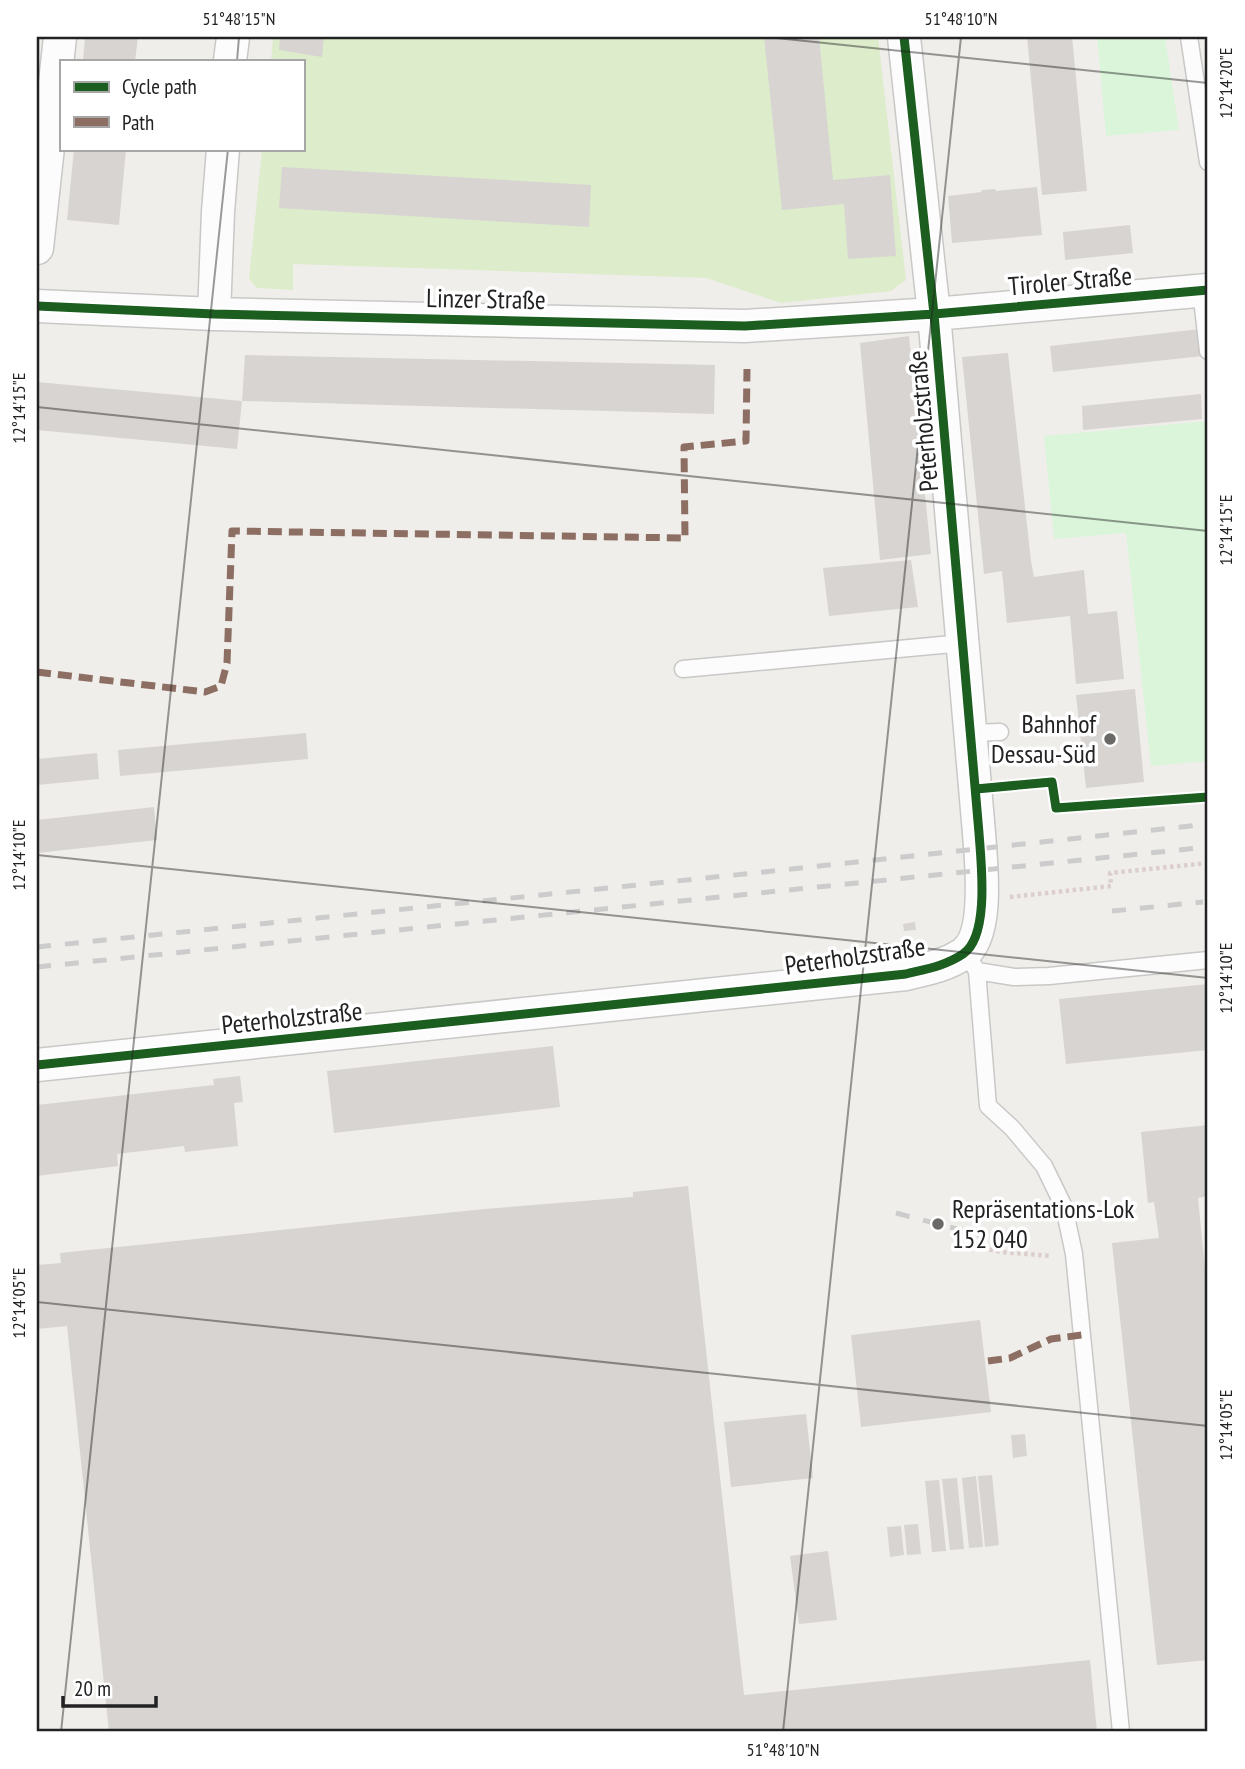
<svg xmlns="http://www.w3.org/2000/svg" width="1245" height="1769" viewBox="0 0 1245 1769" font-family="'PT Sans Narrow',sans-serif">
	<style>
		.grass { fill: #ddeccb }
		.park { fill: #daf5da }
		.building { fill: #d7d4d2 }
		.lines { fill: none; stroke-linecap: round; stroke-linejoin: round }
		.lane-casing { stroke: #c9c8c7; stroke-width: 19 }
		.street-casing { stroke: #c9c8c7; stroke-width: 35 }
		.path { stroke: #dccecd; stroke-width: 4.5; stroke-dasharray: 3.5 3.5; stroke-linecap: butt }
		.lane { stroke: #fdfcfc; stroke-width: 16 }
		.street { stroke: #fdfcfc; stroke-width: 32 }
		.rail { stroke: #ccc; stroke-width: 5; stroke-dasharray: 14 14; stroke-linecap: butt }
		.quiet { stroke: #8d6e63; stroke-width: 7; stroke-dasharray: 14 7; stroke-linecap: butt }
		.cycleway-casing { stroke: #fff; stroke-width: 13 }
		.cycleway { stroke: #1b5e20; stroke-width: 9 }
		.ticks { fill: none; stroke: #222; stroke-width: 2; stroke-opacity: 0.45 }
		.poi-dot { fill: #6a6968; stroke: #fff; stroke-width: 2.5 }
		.labels { text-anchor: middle; stroke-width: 7; stroke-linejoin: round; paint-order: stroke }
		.street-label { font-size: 26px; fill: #222; stroke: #fff }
		.poi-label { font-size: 26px; fill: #222; stroke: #fff; text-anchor: end }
		.neatline { fill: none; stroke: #222; stroke-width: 2.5 }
		.ticks-label { font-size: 18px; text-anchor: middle; fill: #222 }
	</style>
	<rect width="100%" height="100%" fill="#f0eeeb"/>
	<path class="grass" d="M 273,37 L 878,37 L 906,280 L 891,291 L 781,303 L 706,278 L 293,264 L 293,290 L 257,288 L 249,279 L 262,149 L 303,149 L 303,61 L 271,61 Z"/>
	<path class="park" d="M 1097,37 L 1165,37 L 1179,130 L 1106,136 Z
		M 1208,421 L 1208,761 L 1151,766 L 1126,533 L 1054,539 L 1044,436 Z"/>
	<path class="building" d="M 85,37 L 138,37 L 135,61 L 83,61 Z
		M 280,37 L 324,37 L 322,57 L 279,50 Z
		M 764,37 L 819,37 L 833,180 L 890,175 L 896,256 L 848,259 L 844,204 L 782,210 Z
		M 1027,37 L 1072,37 L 1087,191 L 1042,195 Z
		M 74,149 L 126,149 L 119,225 L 67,220 Z
		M 282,167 L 591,185 L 589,227 L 279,208 Z
		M 1037,187 L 1042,235 L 952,243 L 948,196 L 982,192 L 981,190 L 995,189 L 996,191 Z
		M 1130,225 L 1133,253 L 1065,260 L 1063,232 Z
		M 1200,329 L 1203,356 L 1053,372 L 1050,346 Z
		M 909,336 L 931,554 L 880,560 L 860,343 Z
		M 1008,353 L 1031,561 L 1034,577 L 1084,570 L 1088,614 L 1117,611 L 1124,679 L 1076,684 L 1070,616 L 1007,623 L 1002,571 L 984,574 L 962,357 Z
		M 245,355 L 715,365 L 714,414 L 242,401 L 237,449 L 37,430 L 37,382 L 242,401 Z
		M 1201,394 L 1202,419 L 1083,430 L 1082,406 Z
		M 911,560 L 918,607 L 829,616 L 823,568 Z
		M 1135,689 L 1144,782 L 1086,788 L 1076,695 Z
		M 306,733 L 308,759 L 120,776 L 118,750 Z
		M 97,753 L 99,779 L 37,785 L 37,759 Z
		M 154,807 L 157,840 L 37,853 L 37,820 Z
		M 915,922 L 916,930 L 904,931 L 903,924 Z
		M 1208,984 L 1208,1050 L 1066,1064 L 1059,999 Z
		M 553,1046 L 560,1107 L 334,1133 L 327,1071 Z
		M 240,1076 L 243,1102 L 234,1103 L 238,1146 L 185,1152 L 184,1146 L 117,1154 L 118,1166 L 37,1176 L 37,1105 L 214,1085 L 213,1079 Z
		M 1208,1125 L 1208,1196 L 1198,1198 L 1208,1299 L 1208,1660 L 1157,1665 L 1112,1243 L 1159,1238 L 1154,1202 L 1148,1203 L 1141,1132 Z
		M 688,1186 L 744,1695 L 1090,1660 L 1097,1732 L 109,1732 L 67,1326 L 37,1329 L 37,1265 L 61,1263 L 60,1253 L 484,1209 L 633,1197 L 633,1192 Z
		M 980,1320 L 991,1412 L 861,1427 L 851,1335 Z
		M 806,1414 L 813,1478 L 731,1487 L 724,1422 Z
		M 1025,1434 L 1027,1456 L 1013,1458 L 1011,1435 Z
		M 992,1475 L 999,1545 L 985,1547 L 978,1476 Z
		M 976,1476 L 983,1547 L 969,1548 L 962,1478 Z
		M 957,1478 L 964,1549 L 950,1550 L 942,1479 Z
		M 939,1480 L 946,1551 L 932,1552 L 925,1481 Z
		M 918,1524 L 921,1554 L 907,1555 L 904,1525 Z
		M 901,1526 L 904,1555 L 890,1557 L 887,1527 Z
		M 828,1551 L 837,1620 L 799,1624 L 790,1556 Z"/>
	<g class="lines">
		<defs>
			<path id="lane" d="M 1189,37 L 1208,162
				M 1201,290 L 1208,351
				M 683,669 L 963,643
				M 970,733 L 1000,732
				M 966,953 L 977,971 L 988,1106 L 1012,1128 L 1044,1166 L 1064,1207 L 1074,1254 L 1121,1732
				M 977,971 L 1014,977 L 1049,976 L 1208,960"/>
			<path id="street" d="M 230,61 L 233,37
				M 37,248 L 60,37
				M 37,306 L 214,314 L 745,326 L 934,314 L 1208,290
				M 214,314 L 218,212 L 223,149
				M 37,1065 L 906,974 C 926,969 945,966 963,954 C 990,936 981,862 979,833 L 934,314 L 904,37"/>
		</defs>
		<use href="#lane" class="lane-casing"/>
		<use href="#street" class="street-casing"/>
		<path class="path" d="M 1006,786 L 1052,782 L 1056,808 L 1208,797
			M 1010,897 L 1111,886 L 1110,873 L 1208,863
			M 969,1245 L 1001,1252 L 1052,1256"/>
		<use href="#lane" class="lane"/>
		<use href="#street" class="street"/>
		<path class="rail" d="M 1112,911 L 1203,902
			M 37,947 L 783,870 L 1208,824
			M 37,967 L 1208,847
			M 896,1213 L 980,1235"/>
		<path class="quiet" d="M 37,672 L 205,692 L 221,686 L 227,663 L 232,531 L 685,538 L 684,447 L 746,441 L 747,369
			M 988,1361 L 1010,1358 L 1051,1339 L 1082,1335"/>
		<defs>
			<path id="cycleway" d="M 37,306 L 214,314 L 745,326 L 934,314 L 1208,290
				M 976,789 L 1052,782 L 1056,808 L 1208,797
				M 37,1065 L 906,974 C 926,969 945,966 963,954 C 990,936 981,862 979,833 L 934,314 L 904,37"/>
		</defs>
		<use href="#cycleway" class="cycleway-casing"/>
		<use href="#cycleway" class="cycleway"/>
	</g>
	<path class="ticks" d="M 767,37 L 1208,83M 237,61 L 239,37M 37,407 L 1208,531M 37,855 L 1208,978M 37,1302 L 1208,1426M 61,1732 L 228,149M 783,1732 L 961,37"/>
	<g class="poi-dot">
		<circle cx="1110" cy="739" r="7"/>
		<circle cx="938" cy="1224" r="7"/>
	</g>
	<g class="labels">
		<g class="street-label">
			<text transform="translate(1070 281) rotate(-5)" y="9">Tiroler Straße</text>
			<text transform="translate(486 299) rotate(1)" y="9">Linzer Straße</text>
			<text transform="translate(923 421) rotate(-95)" y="9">Peterholzstraße</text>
			<text transform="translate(855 956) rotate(-8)" y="9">Peterholzstraße</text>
			<text transform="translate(292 1018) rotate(-6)" y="9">Peterholzstraße</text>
		</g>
		<g class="poi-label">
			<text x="1096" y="733">Bahnhof<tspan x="1096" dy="30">Dessau-Süd</tspan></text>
			<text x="952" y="1218" text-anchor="start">Repräsentations-Lok<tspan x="952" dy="30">152 040</tspan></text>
		</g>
	</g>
	<rect width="1245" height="1769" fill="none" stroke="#ffffff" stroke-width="77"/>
	<rect x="60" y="60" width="245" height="91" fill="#ffffff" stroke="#a7a7a7" stroke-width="2"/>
	<rect x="74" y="82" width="35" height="10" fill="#1b5e20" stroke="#a7a7a7" stroke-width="2"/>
	<text x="122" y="94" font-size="21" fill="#222222">Cycle path</text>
	<rect x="74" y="117" width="35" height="10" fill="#8d6e63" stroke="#a7a7a7" stroke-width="2"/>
	<text x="122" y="130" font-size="21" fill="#222222">Path</text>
	<path d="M63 1696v10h93v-10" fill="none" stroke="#222222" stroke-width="3.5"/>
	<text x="74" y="1696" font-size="21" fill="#222222" stroke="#ffffff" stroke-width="5" paint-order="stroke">20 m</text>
	<rect x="38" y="38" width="1168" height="1692" class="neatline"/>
	<g class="ticks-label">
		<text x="239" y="25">51°48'15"N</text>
		<text x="961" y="25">51°48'10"N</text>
		<text transform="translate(1226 83) rotate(-90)" y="6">12°14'20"E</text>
		<text transform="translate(19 408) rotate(-90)" y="6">12°14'15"E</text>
		<text transform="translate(1226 530) rotate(-90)" y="6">12°14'15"E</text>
		<text transform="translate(19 855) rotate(-90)" y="6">12°14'10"E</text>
		<text transform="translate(1226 978) rotate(-90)" y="6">12°14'10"E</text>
		<text transform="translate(19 1303) rotate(-90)" y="6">12°14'05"E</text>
		<text transform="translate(1226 1425) rotate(-90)" y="6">12°14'05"E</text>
		<text x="783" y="1756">51°48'10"N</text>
	</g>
</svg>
